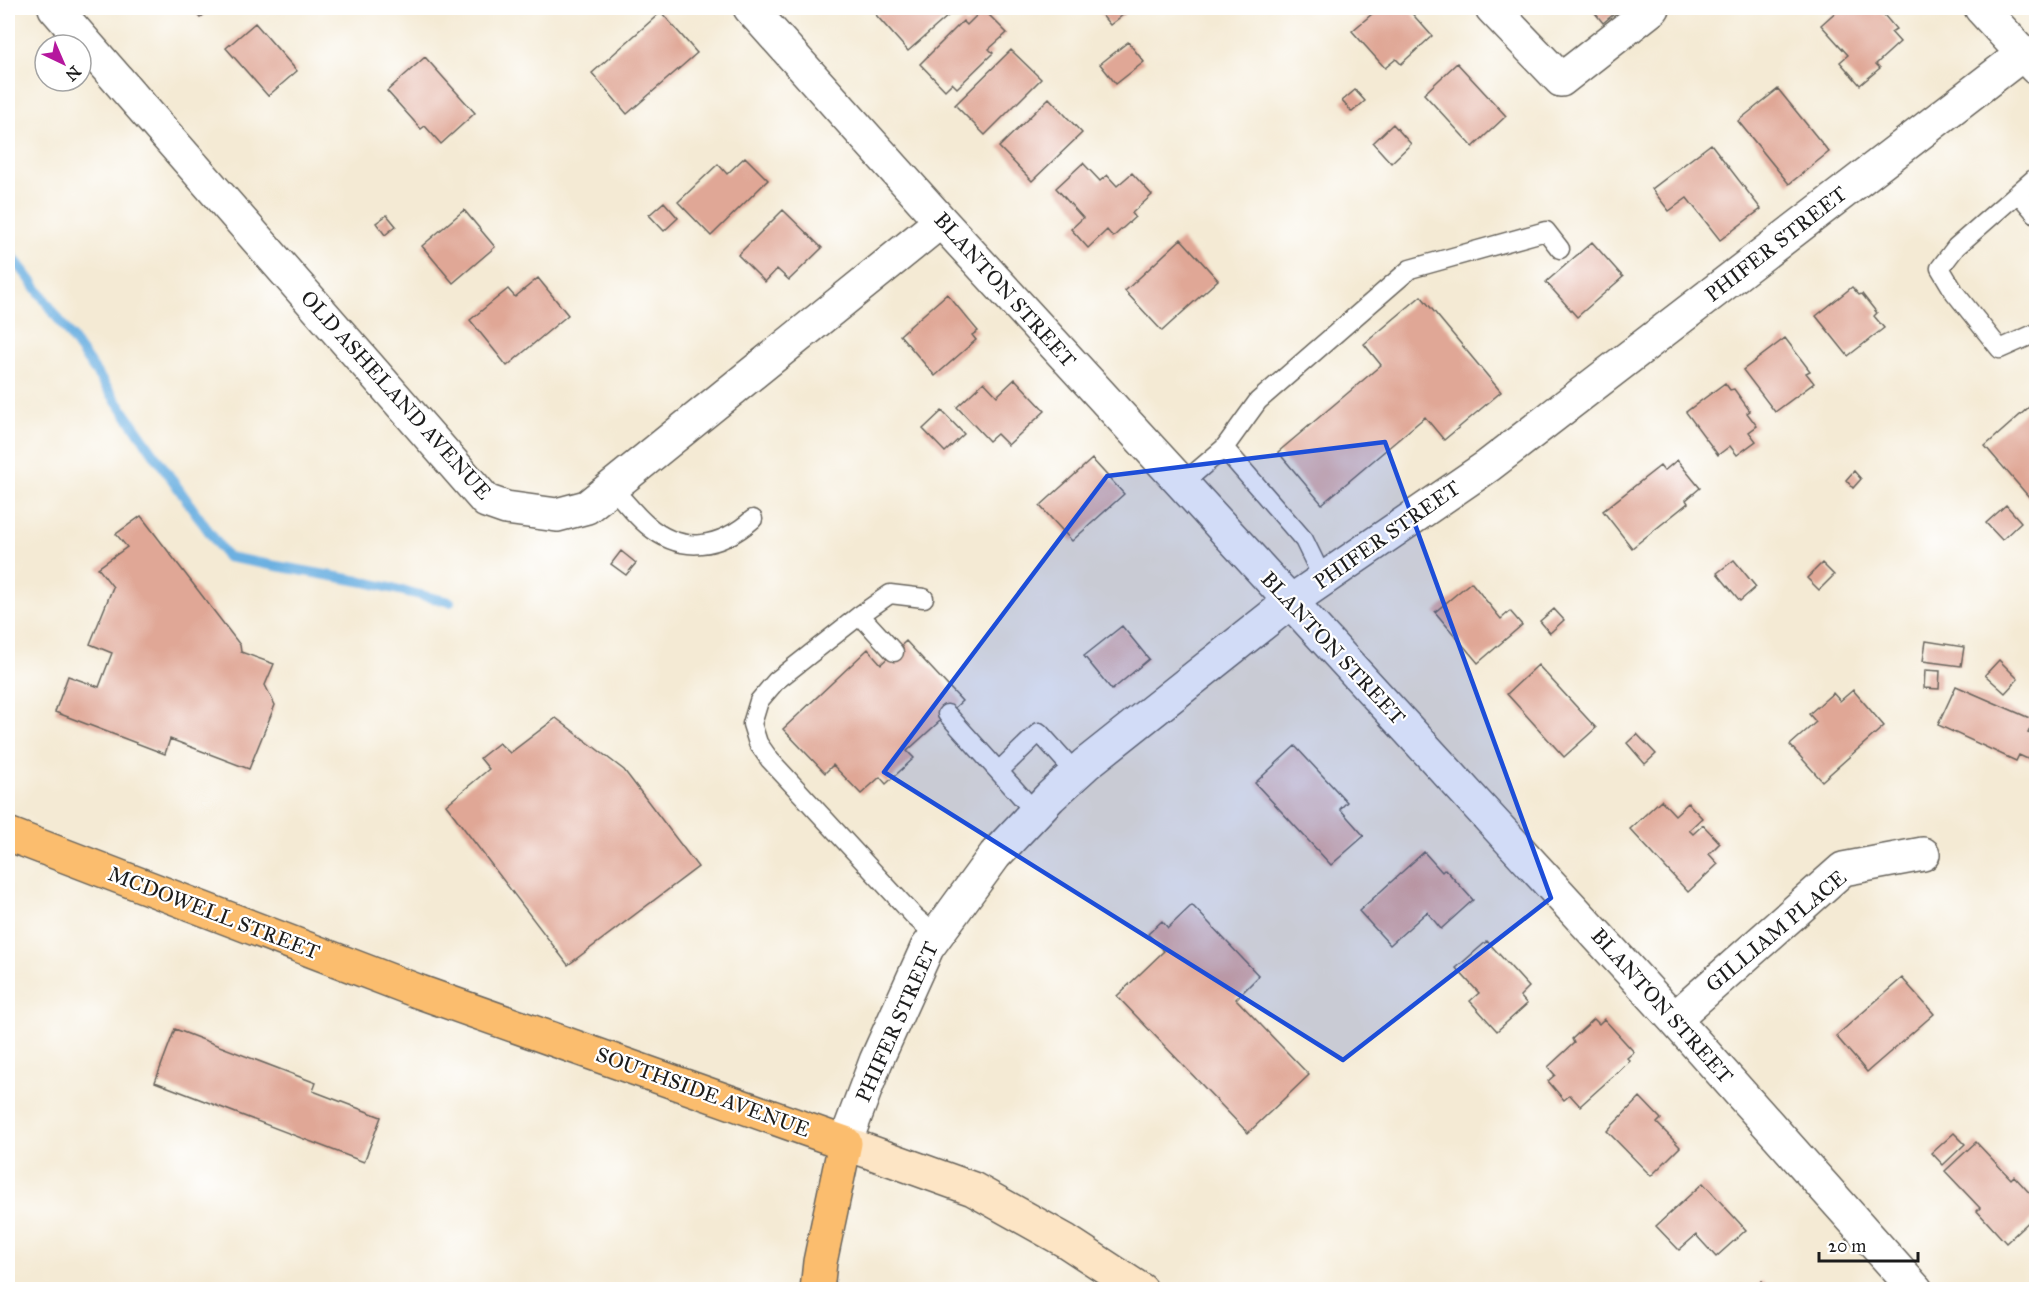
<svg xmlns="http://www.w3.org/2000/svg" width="2044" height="1297" viewBox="0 0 2044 1297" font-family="'IM FELL Great Primer',serif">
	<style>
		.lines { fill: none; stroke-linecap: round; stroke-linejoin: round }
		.stream { stroke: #6cb0e1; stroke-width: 10 }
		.building { fill: #e0a796 }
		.service-casing { stroke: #68645c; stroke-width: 21 }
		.minor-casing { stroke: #68645c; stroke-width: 36 }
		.secondary-casing { stroke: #68645c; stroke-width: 36 }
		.primary-casing { stroke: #68645c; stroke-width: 36 }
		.service { stroke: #fff; stroke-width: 18 }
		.minor { stroke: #fff; stroke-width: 33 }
		.secondary { stroke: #fde5c5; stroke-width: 33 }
		.primary { stroke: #fbbd6e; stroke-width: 33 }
		.marked { fill: #1d4ed8; fill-opacity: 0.2; stroke: #1d4ed8; stroke-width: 4.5; stroke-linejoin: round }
		.labels { text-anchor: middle; stroke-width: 4.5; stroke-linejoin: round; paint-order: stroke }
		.street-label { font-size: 21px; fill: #1c1c1c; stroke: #fff }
	</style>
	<rect width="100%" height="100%" fill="#fff"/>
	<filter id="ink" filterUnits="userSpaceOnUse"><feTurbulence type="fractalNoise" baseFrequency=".0167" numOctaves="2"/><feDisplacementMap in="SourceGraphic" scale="12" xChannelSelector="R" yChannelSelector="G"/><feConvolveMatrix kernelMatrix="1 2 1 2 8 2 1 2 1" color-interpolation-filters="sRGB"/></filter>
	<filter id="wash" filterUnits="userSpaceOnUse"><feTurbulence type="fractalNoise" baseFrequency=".008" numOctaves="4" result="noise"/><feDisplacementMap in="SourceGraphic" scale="24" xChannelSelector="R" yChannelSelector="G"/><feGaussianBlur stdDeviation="1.35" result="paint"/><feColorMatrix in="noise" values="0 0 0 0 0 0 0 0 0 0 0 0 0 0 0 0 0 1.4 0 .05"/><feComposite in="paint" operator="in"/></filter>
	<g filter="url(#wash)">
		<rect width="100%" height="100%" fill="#f4ead4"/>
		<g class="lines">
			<path class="stream" d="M 8,251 L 32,282 L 227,557 L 365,582 L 450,602"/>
		</g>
		<g id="blocks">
			<path class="building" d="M 191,8 L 212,8 L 200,18 Z
				M 885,8 L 957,8 L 908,51 L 876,15 Z
				M 1096,8 L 1132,8 L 1110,25 Z
				M 1379,8 L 1407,8 L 1432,36 L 1401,64 L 1396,59 L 1385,68 L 1352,31 Z
				M 1591,8 L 1621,8 L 1603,23 Z
				M 1840,8 L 1870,8 L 1876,14 L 1880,10 L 1896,29 L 1891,32 L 1900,42 L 1876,64 L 1880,68 L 1860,85 L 1840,62 L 1848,55 L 1821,25 Z
				M 983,9 L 1007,33 L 989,49 L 993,53 L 957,88 L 952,83 L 945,90 L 920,64 L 963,21 L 967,25 Z
				M 661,12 L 697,53 L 627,114 L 592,73 Z
				M 255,23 L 297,71 L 268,96 L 226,48 Z
				M 1128,42 L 1144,62 L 1116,84 L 1100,64 Z
				M 1011,50 L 1041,79 L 985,135 L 955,105 Z
				M 425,57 L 475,113 L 441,144 L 425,126 L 421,129 L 387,91 Z
				M 1457,63 L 1506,116 L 1473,147 L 1424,94 Z
				M 1778,89 L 1829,152 L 1789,184 L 1738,121 Z
				M 1355,90 L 1365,101 L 1352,112 L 1342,101 Z
				M 1049,98 L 1082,133 L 1032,181 L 999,147 Z
				M 1393,124 L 1411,144 L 1391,163 L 1373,143 Z
				M 1711,144 L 1761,209 L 1720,240 L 1687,198 L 1669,211 L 1652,189 Z
				M 745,157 L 768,180 L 711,236 L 678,202 L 718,164 L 727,174 Z
				M 1083,163 L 1100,181 L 1107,175 L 1117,186 L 1132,173 L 1152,195 L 1132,213 L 1135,217 L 1113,237 L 1107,230 L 1088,248 L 1071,229 L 1083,218 L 1056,188 Z
				M 664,202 L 678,218 L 664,231 L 649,215 Z
				M 464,210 L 495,247 L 453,283 L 422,246 Z
				M 783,210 L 822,248 L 789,280 L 777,269 L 765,282 L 738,255 Z
				M 387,215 L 396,226 L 385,235 L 376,223 Z
				M 1181,239 L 1218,280 L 1162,331 L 1125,291 Z
				M 1592,242 L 1623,277 L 1577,317 L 1546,282 Z
				M 538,278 L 568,315 L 507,366 L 470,320 L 508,289 L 515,297 Z
				M 1852,287 L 1859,295 L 1862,294 L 1877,313 L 1874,316 L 1884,328 L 1848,356 L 1816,316 Z
				M 947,294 L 978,331 L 972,335 L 976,340 L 935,376 L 900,335 Z
				M 1421,296 L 1501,392 L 1444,440 L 1425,417 L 1322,504 L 1278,452 L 1381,365 L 1364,344 Z
				M 1785,338 L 1810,371 L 1806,373 L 1814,383 L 1775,412 L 1743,370 Z
				M 1015,379 L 1045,411 L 1008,445 L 997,434 L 989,441 L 957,407 L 984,382 L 997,396 Z
				M 1725,383 L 1730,390 L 1734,389 L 1750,411 L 1747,413 L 1757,426 L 1749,432 L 1756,441 L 1737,455 L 1730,446 L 1718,455 L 1686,412 Z
				M 2036,401 L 2036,503 L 2035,504 L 1985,446 Z
				M 942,411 L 964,434 L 945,452 L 923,429 Z
				M 1092,459 L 1124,494 L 1072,541 L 1040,506 Z
				M 1677,460 L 1700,488 L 1686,500 L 1688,503 L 1632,548 L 1603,511 L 1660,466 L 1664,471 Z
				M 1854,471 L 1861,479 L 1853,488 L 1846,480 Z
				M 2006,505 L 2021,522 L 2002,540 L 1986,523 Z
				M 141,516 L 240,645 L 241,652 L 274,664 L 265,685 L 275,705 L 249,769 L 170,739 L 165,754 L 55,712 L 68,676 L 99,687 L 112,653 L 90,644 L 113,587 L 98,568 L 127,547 L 116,534 Z
				M 621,551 L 636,563 L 626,575 L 611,564 Z
				M 1734,560 L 1756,587 L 1740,601 L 1717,573 Z
				M 1822,563 L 1834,575 L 1819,590 L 1807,578 Z
				M 1471,582 L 1501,619 L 1510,611 L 1522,625 L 1478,663 L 1435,612 Z
				M 1554,609 L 1564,620 L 1550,633 L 1540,621 Z
				M 1122,626 L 1149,659 L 1112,690 L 1084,656 Z
				M 906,641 L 962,701 L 907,751 L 914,758 L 886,784 L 880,777 L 861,794 L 833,765 L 825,773 L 783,729 L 868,649 L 881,664 Z
				M 1926,641 L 1964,647 L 1961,666 L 1923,661 Z
				M 1999,660 L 2018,679 L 2005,693 L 1985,675 Z
				M 1538,665 L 1596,728 L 1564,757 L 1507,694 Z
				M 1925,670 L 1940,671 L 1939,689 L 1924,688 Z
				M 1956,686 L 2034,720 L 2028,733 L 2036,736 L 2036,755 L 2032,761 L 2019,755 L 2016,761 L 1938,725 Z
				M 1853,690 L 1884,726 L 1822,781 L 1790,745 L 1816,722 L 1809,714 L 1833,693 L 1840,701 Z
				M 556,718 L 624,770 L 698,867 L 568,965 L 446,805 L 489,769 L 480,758 L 499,743 L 510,753 Z
				M 1637,734 L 1656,754 L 1645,764 L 1627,743 Z
				M 1295,746 L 1347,802 L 1340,809 L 1364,836 L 1331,865 L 1255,783 Z
				M 1661,800 L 1675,815 L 1688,803 L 1702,818 L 1689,830 L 1693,834 L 1703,825 L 1720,843 L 1709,854 L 1718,864 L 1688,892 L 1630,829 Z
				M 1424,852 L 1442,872 L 1445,869 L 1473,900 L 1441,929 L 1427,912 L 1390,945 L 1359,911 Z
				M 1192,905 L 1259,976 L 1236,999 L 1309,1075 L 1248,1133 L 1117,996 L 1164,951 L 1148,934 L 1162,921 L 1168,928 Z
				M 1487,941 L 1529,987 L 1520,996 L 1527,1004 L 1497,1031 L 1470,1001 L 1479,993 L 1456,968 Z
				M 1902,978 L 1934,1014 L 1867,1072 L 1836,1036 Z
				M 1594,1019 L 1599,1024 L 1604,1019 L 1634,1052 L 1627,1058 L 1630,1061 L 1580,1106 L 1570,1095 L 1564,1100 L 1548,1081 L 1555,1075 L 1548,1067 L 1574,1043 L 1572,1039 Z
				M 175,1029 L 316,1083 L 313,1091 L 381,1117 L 364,1162 L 155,1082 Z
				M 1640,1097 L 1661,1119 L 1657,1123 L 1680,1147 L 1651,1176 L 1607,1131 Z
				M 1954,1133 L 1965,1144 L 1943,1165 L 1932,1153 Z
				M 1976,1142 L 2011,1179 L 2014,1176 L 2036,1200 L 2036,1215 L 2006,1243 L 1977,1211 L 1980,1208 L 1945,1171 Z
				M 1703,1183 L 1746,1230 L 1716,1257 L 1696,1235 L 1679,1250 L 1656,1226 Z
				M 1762,1281 L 1769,1290 L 1753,1290 Z"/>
		</g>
	</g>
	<g filter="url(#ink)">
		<use href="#blocks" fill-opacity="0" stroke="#68645c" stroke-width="1.5"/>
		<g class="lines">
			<defs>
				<path id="service" d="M 2036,177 L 1956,247 L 1940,268 L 1955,293 L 2000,349 L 2036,333
					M 2018,193 L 2036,214
					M 1224,448 L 1258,401 L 1410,269 L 1546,231 L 1560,249
					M 1182,484 L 1224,448 L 1304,540 L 1323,579
					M 611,487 C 623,499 634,514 647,525 C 682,555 720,548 753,519
					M 924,598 L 890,594 L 860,615 L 776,681 L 759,701 L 752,724 L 758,743 L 770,760 L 915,917 L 936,935
					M 860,615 L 894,652
					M 947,714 L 1035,812
					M 999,771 L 1039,732 L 1076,773"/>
				<path id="minor" d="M 55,8 L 486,501 L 506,508 L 557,515 L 587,507 L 941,221
					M 750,8 L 941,221 L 1674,1019 L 1916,1290
					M 1492,8 L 1561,80 L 1653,8
					M 1981,8 L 2036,68
					M 1674,1019 L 1843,869 L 1923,854
					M 845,1143 L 876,1061 L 927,948 L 995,855 L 1050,797 L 1086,764 L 1290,602 L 1488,466 L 2024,53"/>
				<path id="secondary" d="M 845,1143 L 973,1189 L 1066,1241 L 1141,1290"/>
				<path id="primary" d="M 8,834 L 420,992 L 845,1143 L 820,1262 L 817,1290"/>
			</defs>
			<use href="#service" class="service-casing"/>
			<use href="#minor" class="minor-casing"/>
			<use href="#secondary" class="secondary-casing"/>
			<use href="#primary" class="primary-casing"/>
			<use href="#service" class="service"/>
			<use href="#minor" class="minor"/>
			<use href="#secondary" class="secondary"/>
			<use href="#primary" class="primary"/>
		</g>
	</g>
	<path class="marked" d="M 1385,442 L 1551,898 L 1343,1060 L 884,772 L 1107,476 Z"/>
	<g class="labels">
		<g class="street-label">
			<text transform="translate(1776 244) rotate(-38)" y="7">PHIFER STREET</text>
			<text transform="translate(1005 290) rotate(48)" y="7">BLANTON STREET</text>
			<text transform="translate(396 395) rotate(48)" y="7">OLD ASHELAND AVENUE</text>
			<text transform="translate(1387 535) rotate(-35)" y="7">PHIFER STREET</text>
			<text transform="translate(1333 648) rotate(47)" y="7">BLANTON STREET</text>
			<text transform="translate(214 913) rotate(21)" y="7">MCDOWELL STREET</text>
			<text transform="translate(1776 931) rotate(-40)" y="7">GILLIAM PLACE</text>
			<text transform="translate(1662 1006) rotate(48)" y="7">BLANTON STREET</text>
			<text transform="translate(897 1022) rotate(-66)" y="7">PHIFER STREET</text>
			<text transform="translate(703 1092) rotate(20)" y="7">SOUTHSIDE AVENUE</text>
		</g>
	</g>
	<rect width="2044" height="1297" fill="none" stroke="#fff" stroke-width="30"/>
	<g transform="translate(63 63) rotate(136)"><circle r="28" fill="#ffffff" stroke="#a4a4a4" stroke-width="1.5"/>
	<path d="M0-4.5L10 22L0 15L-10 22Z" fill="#b5179e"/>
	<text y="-9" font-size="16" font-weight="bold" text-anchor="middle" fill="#1c1c1c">N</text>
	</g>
	<path d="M1819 1252v9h99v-9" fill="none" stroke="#1c1c1c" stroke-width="3"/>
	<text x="1828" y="1252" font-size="18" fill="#1c1c1c" stroke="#ffffff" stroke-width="4.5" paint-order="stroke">20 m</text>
</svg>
